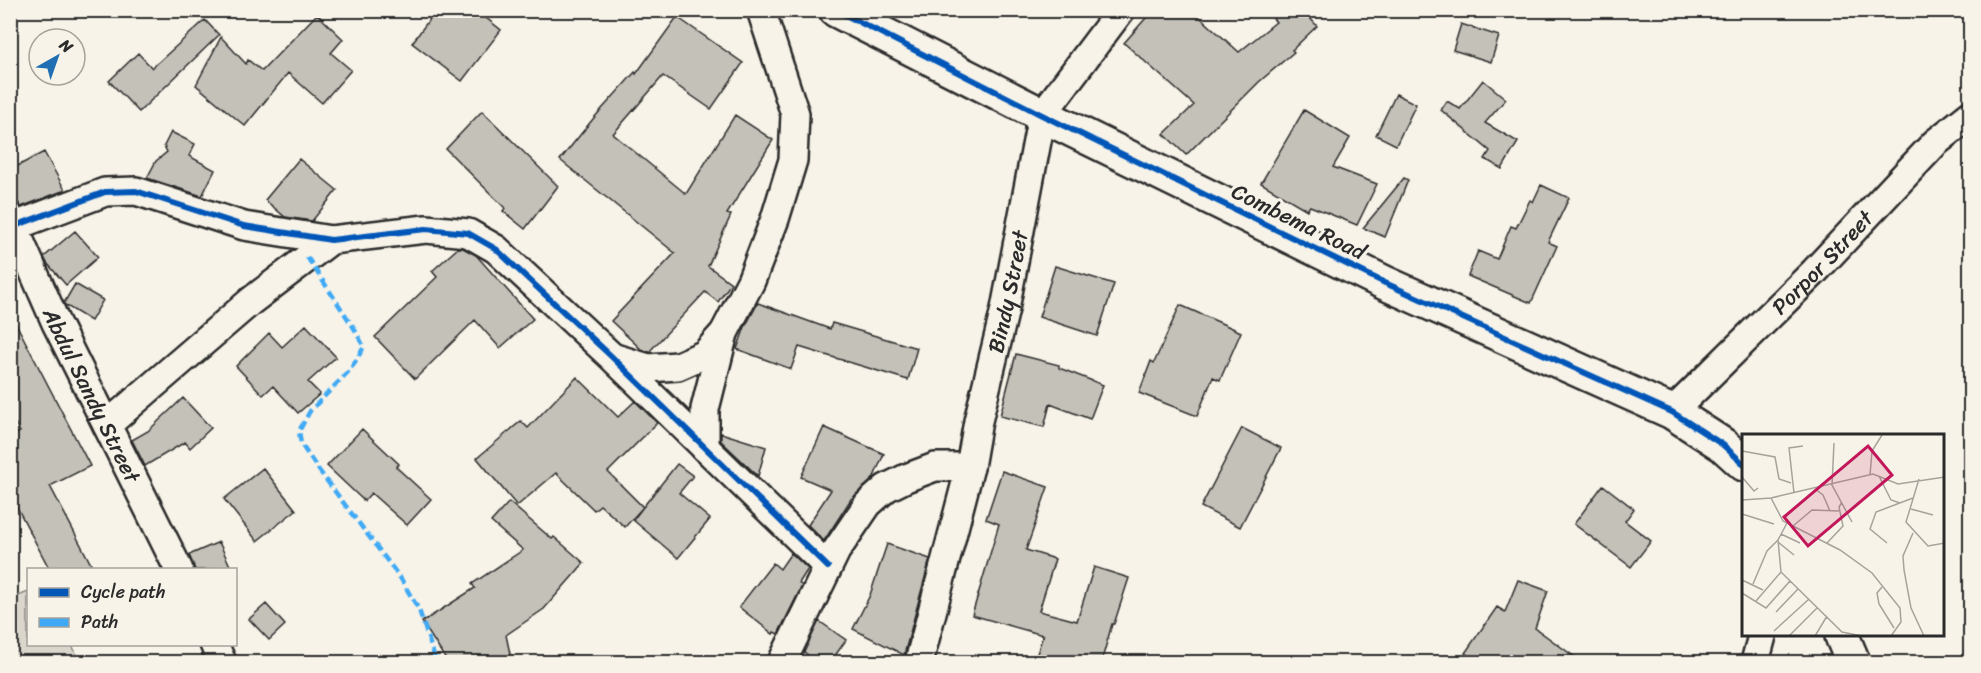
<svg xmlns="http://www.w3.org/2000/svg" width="1981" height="673" viewBox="0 0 1981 673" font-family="Sriracha,sans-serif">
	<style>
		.green { fill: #dad6cc; stroke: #82807c; stroke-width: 1.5 }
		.building { fill: #c4c1b9; stroke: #2b2b2b; stroke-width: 1.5 }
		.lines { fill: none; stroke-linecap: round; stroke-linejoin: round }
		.minor-casing { stroke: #2b2b2b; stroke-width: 32 }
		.tertiary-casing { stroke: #2b2b2b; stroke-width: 38 }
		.minor { stroke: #f7f3e8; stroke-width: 27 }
		.tertiary { stroke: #f7f3e8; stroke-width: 33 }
		.quiet { stroke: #3fa9f5; stroke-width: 4.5; stroke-dasharray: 9 4.5; stroke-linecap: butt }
		.cycleway-casing { stroke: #f7f3e8; stroke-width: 10 }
		.cycleway { stroke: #0057b8; stroke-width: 6 }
		.labels { text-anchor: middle; stroke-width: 6; stroke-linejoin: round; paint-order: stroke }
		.street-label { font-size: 22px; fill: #2b2b2b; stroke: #f7f3e8 }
		.inset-road { fill: none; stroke: #a5a39c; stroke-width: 1.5 }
		.view { fill: #c2185b; fill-opacity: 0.15; stroke: #c2185b; stroke-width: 3 }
		.inset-edge { fill: none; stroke: #2b2b2b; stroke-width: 3 }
	</style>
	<rect width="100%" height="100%" fill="#f7f3e8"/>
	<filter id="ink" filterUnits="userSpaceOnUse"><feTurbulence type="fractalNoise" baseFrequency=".0167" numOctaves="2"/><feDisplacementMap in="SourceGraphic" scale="12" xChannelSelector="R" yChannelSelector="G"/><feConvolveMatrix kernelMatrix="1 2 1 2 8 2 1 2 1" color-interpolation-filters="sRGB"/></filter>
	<g filter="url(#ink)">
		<path class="green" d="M 28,592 L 28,644 L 72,645 L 80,662 L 11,662 L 11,599 Z"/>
		<path class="building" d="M 436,10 L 476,10 L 501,30 L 462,81 L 412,43 Z
			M 1153,10 L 1192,10 L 1239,52 L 1276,22 L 1266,10 L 1303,10 L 1317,26 L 1292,50 L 1294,52 L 1259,82 L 1186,155 L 1164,134 L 1194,105 L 1124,43 Z
			M 317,14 L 343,39 L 331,53 L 351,70 L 322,103 L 288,73 L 245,126 L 196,85 L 221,37 L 246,64 L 248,60 L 262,71 Z
			M 677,17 L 743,63 L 711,109 L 663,76 L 613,134 L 686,194 L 735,115 L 773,140 L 727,214 L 731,215 L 708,266 L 731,283 L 718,302 L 705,292 L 649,352 L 642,350 L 611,321 L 675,253 L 560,160 L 593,119 L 635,72 L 636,74 Z
			M 205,20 L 219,35 L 139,112 L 109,81 L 138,53 L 152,68 Z
			M 1461,24 L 1499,36 L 1491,62 L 1453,50 Z
			M 1483,80 L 1506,99 L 1485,123 L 1518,142 L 1502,169 L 1485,159 L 1490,151 L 1441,110 L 1447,101 L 1460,109 Z
			M 1396,94 L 1416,104 L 1396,145 L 1376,135 Z
			M 1304,110 L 1350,138 L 1333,167 L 1377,184 L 1357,225 L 1310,206 L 1307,210 L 1261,183 Z
			M 482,111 L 558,186 L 525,229 L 503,211 L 505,208 L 446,149 Z
			M 171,132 L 195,144 L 189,156 L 215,170 L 202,196 L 147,178 L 156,161 L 167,152 L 164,146 Z
			M 44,152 L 65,190 L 21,207 L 10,190 L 10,170 Z
			M 299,159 L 337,190 L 312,221 L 285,217 L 265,200 Z
			M 1404,178 L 1408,180 L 1385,237 L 1363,228 Z
			M 1541,185 L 1569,198 L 1548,242 L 1557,246 L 1531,303 L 1468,276 L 1478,251 L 1497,259 L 1511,226 L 1516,228 L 1530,200 L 1533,202 Z
			M 75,231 L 98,257 L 66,285 L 47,263 L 44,257 Z
			M 458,248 L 463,248 L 476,255 L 533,319 L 500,348 L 475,320 L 415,379 L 375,337 L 437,277 L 432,271 Z
			M 1055,266 L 1114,284 L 1097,336 L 1039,317 Z
			M 75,284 L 103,300 L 91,321 L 65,305 L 64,303 Z
			M 758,303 L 830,329 L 832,323 L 917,348 L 908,380 L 799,347 L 791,369 L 737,349 L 745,327 Z
			M 1180,305 L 1241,332 L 1220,380 L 1213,377 L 1197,416 L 1139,393 L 1151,361 L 1154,363 Z
			M 10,312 L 90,466 L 50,486 L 94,570 L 50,570 L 10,494 L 10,437 L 20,432 L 10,414 Z
			M 306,325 L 336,357 L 308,382 L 320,394 L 298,413 L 273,386 L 263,395 L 236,366 L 269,333 L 282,347 Z
			M 1016,354 L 1059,365 L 1059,368 L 1103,385 L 1090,419 L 1050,404 L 1044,427 L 1000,416 Z
			M 577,377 L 618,417 L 635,401 L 657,423 L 608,472 L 643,507 L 677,464 L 693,476 L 679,493 L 710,519 L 678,558 L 633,520 L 643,507 L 625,527 L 600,505 L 594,510 L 556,473 L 517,506 L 477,458 L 521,421 L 528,428 Z
			M 183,398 L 211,428 L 190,448 L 185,442 L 145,466 L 132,440 L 148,431 Z
			M 824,427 L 884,454 L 873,479 L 851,499 L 824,541 L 808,525 L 831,490 L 801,477 Z
			M 1242,428 L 1281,448 L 1240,527 L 1201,507 Z
			M 362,429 L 399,464 L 396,467 L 431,499 L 407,525 L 371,493 L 364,501 L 327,466 Z
			M 721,433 L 766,447 L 758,476 L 721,441 Z
			M 263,468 L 296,510 L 257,541 L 224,499 Z
			M 1002,471 L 1048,487 L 1026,550 L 1055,559 L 1039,611 L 1077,621 L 1094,567 L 1129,578 L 1114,624 L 1112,624 L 1101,663 L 1034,663 L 1043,635 L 972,615 L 999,524 L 986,519 Z
			M 1603,485 L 1634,509 L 1625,521 L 1651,541 L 1631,567 L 1574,524 Z
			M 509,502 L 552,539 L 554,537 L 584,563 L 544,609 L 506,635 L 512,663 L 448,663 L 422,622 L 475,588 L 472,584 L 523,550 L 491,522 Z
			M 219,542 L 232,570 L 195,570 L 189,555 Z
			M 887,544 L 930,559 L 904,655 L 853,629 L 870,595 Z
			M 791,553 L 808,569 L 799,583 L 802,586 L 778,634 L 774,632 L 773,634 L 739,607 L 773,563 L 780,569 Z
			M 1518,580 L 1548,591 L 1535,628 L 1583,663 L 1464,663 L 1469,656 L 1465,653 L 1497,607 L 1505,612 Z
			M 266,604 L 285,625 L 269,640 L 249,619 Z
			M 819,621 L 846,640 L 830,663 L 819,663 L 804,652 Z"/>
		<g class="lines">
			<defs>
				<g id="minor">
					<path id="s1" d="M 10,218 L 56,323 L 179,570"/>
					<path d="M 15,226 L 105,192 L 136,191 L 244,226 L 331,240 L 426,229 L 468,233 L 496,249 L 611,356 L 828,567"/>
					<path d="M 615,358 L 648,368 L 678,366 L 705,354 L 724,333"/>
					<path id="s2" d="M 1672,412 L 1814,272 L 1935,143 L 1970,115"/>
					<path d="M 107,425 L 251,301 L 331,240"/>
					<path d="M 705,448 L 705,409 L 724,333 L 751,281 L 775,219 L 793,160 L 795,114 L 761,10"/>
					<path d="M 214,644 L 222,662"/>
					<path d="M 782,662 L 836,551 L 868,504 L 886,488 L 906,478 L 935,467 L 970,467"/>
					<path id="s3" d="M 919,662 L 970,467 L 978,421 L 1005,309 L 1042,115 L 1121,10"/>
					<path d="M 1755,662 L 1762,636"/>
				</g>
				<path id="tertiary" d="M 836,10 L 1042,115 L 1385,283 L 1672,412 L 1723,445 L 1744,464
					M 1842,636 L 1853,662"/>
			</defs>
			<use href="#minor" class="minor-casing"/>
			<use href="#tertiary" class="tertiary-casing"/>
			<use href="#minor" class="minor"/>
			<use href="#tertiary" class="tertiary"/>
			<path class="quiet" d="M 1970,115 L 1970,114
				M 307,257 L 354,328 L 364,347 L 350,370 L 310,411 L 299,431 L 301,444 L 315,465 L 401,579 L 419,610 L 436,662"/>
			<defs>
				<path id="cycleway" d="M 836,10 L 1042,115 L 1385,283 L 1672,412 L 1723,445 L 1744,464
					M 15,226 L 105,192 L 136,191 L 244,226 L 331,240 L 426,229 L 468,233 L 496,249 L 611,356 L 828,567"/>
			</defs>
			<use href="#cycleway" class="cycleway-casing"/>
			<use href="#cycleway" class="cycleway"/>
		</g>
	</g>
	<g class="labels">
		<g class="street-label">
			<text transform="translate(1299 221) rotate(26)" y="8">Combema Road</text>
			<text dy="8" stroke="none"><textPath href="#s2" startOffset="212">Porpor Street</textPath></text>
			<text dy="8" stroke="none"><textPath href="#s3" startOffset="381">Bindy Street</textPath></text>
			<text dy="8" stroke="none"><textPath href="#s1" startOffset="195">Abdul Sandy Street</textPath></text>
		</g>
	</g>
	<g transform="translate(1742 434)">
		<rect width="202" height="202" fill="#f7f3e8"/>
		<path class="inset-road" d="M 92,9 L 90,51 L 110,88M 0,17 L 33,23 L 37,45 L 49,49M 128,41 L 130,17 L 140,1M 137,42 L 149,66 L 158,69M 0,43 L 12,57 L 16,54M 177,45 L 164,88 L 186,112 L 203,109M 73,55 L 81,61 L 88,77M 52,59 L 47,14 L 61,12M 29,64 L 41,87 L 98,116 L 130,139 L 158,174 L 159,188 L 149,202M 0,66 L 29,64 L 131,40 L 156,50 L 203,43M 169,75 L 191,81M 0,80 L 32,90M 51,92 L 70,76 L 97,77M 171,99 L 161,122 L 162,136 L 169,174 L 182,202M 39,100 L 58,109M 36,108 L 52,121M 85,109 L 101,92 L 97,73 L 100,68M 145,109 L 128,95 L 134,78 L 171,64M 39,138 L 100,198 L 120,202M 39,138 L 36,106 L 45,89M 0,146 L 21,156M 11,150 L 25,117 L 36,106M 140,153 L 135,159 L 137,170 L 152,194M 0,159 L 24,174 L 48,147M 14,167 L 39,138M 34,178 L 56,155M 32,197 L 67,165M 47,202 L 75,174M 73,202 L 85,182"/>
		<path class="view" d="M 126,12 L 150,41 L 66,112 L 42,83 Z"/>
		<rect width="202" height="202" class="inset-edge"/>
	</g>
	<rect width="1981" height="673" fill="none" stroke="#f7f3e8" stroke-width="36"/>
	<rect x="18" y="18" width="1945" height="637" fill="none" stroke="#2b2b2b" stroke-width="2" filter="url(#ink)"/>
	<rect x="27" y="568" width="210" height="78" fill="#f7f3e8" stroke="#a5a39c" stroke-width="1.5"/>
	<rect x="39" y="588" width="30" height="9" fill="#0057b8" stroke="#a5a39c" stroke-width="1.5"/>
	<text x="81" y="598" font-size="18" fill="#2b2b2b">Cycle path</text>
	<rect x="39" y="618" width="30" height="9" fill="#3fa9f5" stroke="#a5a39c" stroke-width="1.5"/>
	<text x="81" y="628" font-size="18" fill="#2b2b2b">Path</text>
	<g transform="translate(57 57) rotate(40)"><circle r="28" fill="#f7f3e8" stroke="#a5a39c" stroke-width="1.5"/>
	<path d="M0-4.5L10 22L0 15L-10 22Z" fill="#1f6fb2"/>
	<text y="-9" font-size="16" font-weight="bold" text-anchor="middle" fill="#2b2b2b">N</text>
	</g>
</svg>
